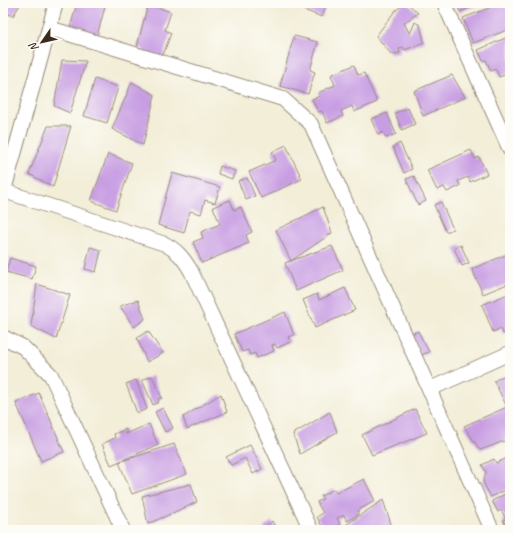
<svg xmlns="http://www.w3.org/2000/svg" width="513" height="533" viewBox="0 0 513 533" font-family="Caveat,sans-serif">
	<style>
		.building { fill: #c89ee3 }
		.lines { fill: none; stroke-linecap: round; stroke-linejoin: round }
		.minor-casing { stroke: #978c7b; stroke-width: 16 }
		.minor { stroke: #fff; stroke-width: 14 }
	</style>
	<rect width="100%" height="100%" fill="#fdfcf7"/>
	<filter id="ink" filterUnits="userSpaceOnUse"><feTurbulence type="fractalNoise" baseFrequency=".025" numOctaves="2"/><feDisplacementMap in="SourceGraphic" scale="8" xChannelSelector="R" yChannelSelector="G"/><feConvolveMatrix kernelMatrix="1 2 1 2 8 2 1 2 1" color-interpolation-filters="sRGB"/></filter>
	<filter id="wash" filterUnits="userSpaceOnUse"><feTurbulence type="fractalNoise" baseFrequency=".012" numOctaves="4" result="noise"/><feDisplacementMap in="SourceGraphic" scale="16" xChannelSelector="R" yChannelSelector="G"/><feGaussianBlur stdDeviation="0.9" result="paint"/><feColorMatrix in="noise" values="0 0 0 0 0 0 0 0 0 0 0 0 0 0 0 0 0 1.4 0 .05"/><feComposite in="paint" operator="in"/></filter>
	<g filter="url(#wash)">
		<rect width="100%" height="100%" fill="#f3eed8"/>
		<g id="blocks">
			<path class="building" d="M 3,3 L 21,3 L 13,16 L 3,12 Z
				M 77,3 L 106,3 L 97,36 L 70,28 Z
				M 303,3 L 327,3 L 322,17 L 301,9 Z
				M 405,3 L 407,3 L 418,13 L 404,23 L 410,34 L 415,22 L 420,25 L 424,42 L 405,50 L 403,47 L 399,49 L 400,53 L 391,54 L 376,36 L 395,11 Z
				M 456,3 L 482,3 L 460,12 Z
				M 502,3 L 507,3 L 510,9 L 510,29 L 473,43 L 463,18 Z
				M 148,4 L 171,12 L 165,30 L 171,33 L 162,58 L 143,52 L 144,49 L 137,47 Z
				M 294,36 L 318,42 L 310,70 L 315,72 L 308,94 L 280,86 Z
				M 510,36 L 510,73 L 499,77 L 496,69 L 491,71 L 486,60 L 483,61 L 478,50 Z
				M 62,60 L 86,61 L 70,113 L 54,106 Z
				M 354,65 L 358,75 L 364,73 L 377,102 L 354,112 L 352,106 L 341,111 L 343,116 L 327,123 L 322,111 L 318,112 L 312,99 L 320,96 L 318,93 L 335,85 L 331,75 Z
				M 452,75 L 465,97 L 423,116 L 414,91 Z
				M 95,79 L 118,87 L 107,123 L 84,116 Z
				M 132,82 L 155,95 L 143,145 L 112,129 Z
				M 408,108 L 415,124 L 402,130 L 395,113 Z
				M 387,113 L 396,134 L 386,138 L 383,132 L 378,135 L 371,119 Z
				M 48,126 L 71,126 L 53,187 L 29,174 Z
				M 400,143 L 412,169 L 404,173 L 393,147 Z
				M 286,145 L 302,179 L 261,198 L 249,172 L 276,160 L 272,152 Z
				M 471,150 L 475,159 L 479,157 L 487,174 L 470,182 L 468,177 L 458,181 L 460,186 L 447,192 L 444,187 L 437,190 L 427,170 Z
				M 108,154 L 132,163 L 116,210 L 91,201 Z
				M 220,166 L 235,171 L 232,179 L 218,174 Z
				M 172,173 L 220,187 L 215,203 L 205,200 L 201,214 L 190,211 L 184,233 L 158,225 Z
				M 414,176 L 426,201 L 418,205 L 406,179 Z
				M 247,178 L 255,196 L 246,200 L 238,181 Z
				M 230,200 L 234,210 L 241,207 L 252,232 L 246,235 L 249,243 L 202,263 L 193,242 L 203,238 L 201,232 L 220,224 L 213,207 Z
				M 441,202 L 453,229 L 446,232 L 434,205 Z
				M 323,207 L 332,233 L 291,261 L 276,230 Z
				M 461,245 L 469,263 L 462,266 L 454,248 Z
				M 332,246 L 343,270 L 296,291 L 285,263 Z
				M 90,247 L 101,250 L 96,272 L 85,269 Z
				M 510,253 L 510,283 L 483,294 L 472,269 Z
				M 10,258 L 36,266 L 32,279 L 6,272 Z
				M 37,284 L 70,295 L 56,339 L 31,326 Z
				M 345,288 L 355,310 L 315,328 L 303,300 L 317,294 L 319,300 Z
				M 510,293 L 510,331 L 503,334 L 501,328 L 493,332 L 482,305 Z
				M 138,300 L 145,319 L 134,327 L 120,306 Z
				M 285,312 L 294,335 L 288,337 L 290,342 L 277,348 L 275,344 L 272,345 L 274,351 L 257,358 L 255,353 L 250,355 L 248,350 L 242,352 L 234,334 Z
				M 148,331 L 163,353 L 147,362 L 137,338 Z
				M 418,331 L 429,352 L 421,355 L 411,334 Z
				M 152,376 L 162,398 L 158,399 L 159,402 L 153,405 L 142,380 Z
				M 503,376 L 510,391 L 510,405 L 507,407 L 494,381 Z
				M 136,380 L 147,409 L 137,413 L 126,384 Z
				M 39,393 L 64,452 L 41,461 L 16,403 Z
				M 221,394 L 227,412 L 187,429 L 183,417 Z
				M 507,407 L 510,420 L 510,439 L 480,450 L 464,426 Z
				M 163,408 L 173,428 L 165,432 L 155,412 Z
				M 415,409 L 427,433 L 372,455 L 362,435 Z
				M 330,412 L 337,432 L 300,454 L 293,434 Z
				M 149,424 L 158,445 L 111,465 L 102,444 L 115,438 L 114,434 L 126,429 L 126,434 Z
				M 174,444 L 187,474 L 132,494 L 119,462 Z
				M 250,445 L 262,469 L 253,474 L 245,458 L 231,465 L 226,457 Z
				M 510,457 L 510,488 L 491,497 L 483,482 L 486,472 L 482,465 L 494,459 L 496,463 Z
				M 364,479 L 375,501 L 358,510 L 358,515 L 347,521 L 344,515 L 337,518 L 340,524 L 328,530 L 324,530 L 317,517 L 323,513 L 317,502 L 323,499 L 321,496 L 334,489 L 336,493 Z
				M 191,484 L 197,502 L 148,524 L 142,496 Z
				M 510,491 L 510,527 L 507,529 L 503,520 L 506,519 L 501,510 L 498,512 L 492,501 Z
				M 383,500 L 393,530 L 338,530 Z
				M 272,521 L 277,530 L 265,530 L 264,528 Z"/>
		</g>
	</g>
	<g filter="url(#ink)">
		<use href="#blocks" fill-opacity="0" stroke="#978c7b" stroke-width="1"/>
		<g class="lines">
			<defs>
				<path id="minor" d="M 444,3 L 510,150
					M 49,28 L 283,99 L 311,124 L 492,530
					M 4,191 L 165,244 C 178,251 184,259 191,271 L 311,530
					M 3,194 L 56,3
					M 3,337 L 23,347 L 51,375 L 123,530
					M 430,389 L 510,353"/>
			</defs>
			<use href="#minor" class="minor-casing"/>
			<use href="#minor" class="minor"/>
		</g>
	</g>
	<rect width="513" height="533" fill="none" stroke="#fdfcf7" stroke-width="16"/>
	<g transform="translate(42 42) rotate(236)" stroke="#fdfcf7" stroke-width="3" paint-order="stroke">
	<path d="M0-3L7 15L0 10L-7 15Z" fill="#3b2a1e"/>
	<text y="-6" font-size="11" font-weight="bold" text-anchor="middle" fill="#3b2a1e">N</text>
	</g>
</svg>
